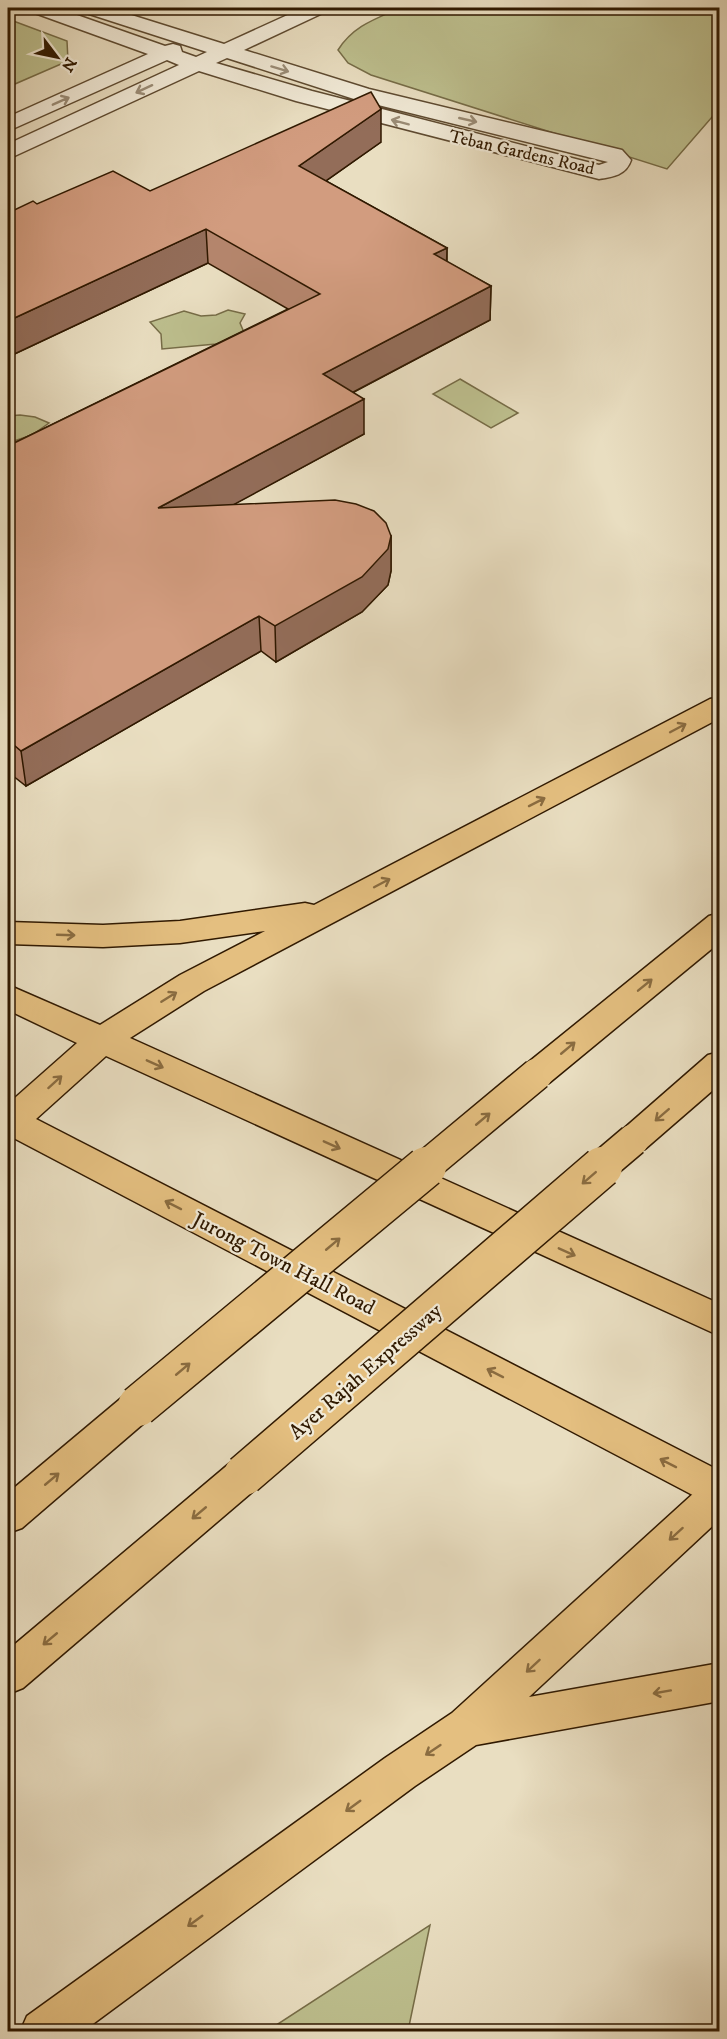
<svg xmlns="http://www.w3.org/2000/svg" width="727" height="2039" viewBox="0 0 727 2039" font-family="'IM FELL DW Pica',serif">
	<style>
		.green { fill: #bdbf8e; stroke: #766c47; stroke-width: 1.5 }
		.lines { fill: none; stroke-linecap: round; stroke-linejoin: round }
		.minor-casing { stroke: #5e4a30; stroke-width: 3 }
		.primary-casing { stroke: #301900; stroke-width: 3 }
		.motorway-casing { stroke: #301900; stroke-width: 3 }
		.minor { fill: #f1ead7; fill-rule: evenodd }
		.primary { fill: #e4bf80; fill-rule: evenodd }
		.motorway { fill: #e4bf80; fill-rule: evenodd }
		.motorway-bridge-far1-casing { stroke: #301900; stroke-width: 34; stroke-linecap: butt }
		.motorway-bridge-casing { stroke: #301900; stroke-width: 43; stroke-linecap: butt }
		.motorway-bridge-far1 { stroke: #e4bf80; stroke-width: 31 }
		.motorway-bridge { stroke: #e4bf80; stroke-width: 40 }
		.wall { fill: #b5866d; stroke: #301900; stroke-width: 1.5 }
		.shaded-wall { fill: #936d59; stroke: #301900; stroke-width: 1.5 }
		.building { fill: #d29c7f; stroke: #301900; stroke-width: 1.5 }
		.oneway { stroke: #9a8c76 }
		.oneway2 { stroke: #8a6c40 }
		.labels { text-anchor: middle; stroke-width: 4.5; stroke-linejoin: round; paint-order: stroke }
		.far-street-label { font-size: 18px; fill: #301900; stroke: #f1ead7 }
		.street-label { font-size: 21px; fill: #301900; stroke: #f1ead7 }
	</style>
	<rect width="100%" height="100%" fill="#e9dec1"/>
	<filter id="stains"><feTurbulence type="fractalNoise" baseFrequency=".00333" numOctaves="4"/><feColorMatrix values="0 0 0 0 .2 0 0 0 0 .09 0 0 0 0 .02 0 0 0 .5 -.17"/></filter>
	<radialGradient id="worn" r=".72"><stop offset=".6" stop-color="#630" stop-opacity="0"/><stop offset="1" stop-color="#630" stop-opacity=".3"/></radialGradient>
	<path class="green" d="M 400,8 L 719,8 L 719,109 L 667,169 L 371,75 L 348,63 L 338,50 C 353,26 375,19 400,8 Z
		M 8,19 L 67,41 L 68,61 L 8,87 Z
		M 228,310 L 245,314 L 240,323 L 246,337 L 216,344 L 162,349 L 161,334 L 150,322 L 184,311 L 201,316 L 216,315 Z
		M 460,379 L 518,413 L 491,428 L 433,394 Z
		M 20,415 L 35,417 L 49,423 L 32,435 L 8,443 L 8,416 Z
		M 430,1925 L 408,2031 L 267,2031 Z"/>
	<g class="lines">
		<defs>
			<path id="minor" d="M 29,8 L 57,8 L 165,46 L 173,44 L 180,46 L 182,52 L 196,57 L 207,52 L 83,12 L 80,8 L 109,8 L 224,44 L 303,8 L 328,8 L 325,12 L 244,50 L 369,89 L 622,150 L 631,160 C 626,175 613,177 599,179 L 296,101 L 199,71 L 8,159 L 8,144 L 179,65 L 167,60 L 8,131 L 8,117 L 148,54 L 32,12 ZM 227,58 L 354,99 L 608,162 L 599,165 L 312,91 L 216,63 Z"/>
			<path id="primary" d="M 720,697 L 720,718 L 204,991 L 130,1038 L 720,1304 L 720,1336 L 106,1056 L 36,1119 L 720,1471 L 720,1507 L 706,1502 L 8,1135 L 8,1104 L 77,1043 L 8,1010 L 8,985 L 100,1025 L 180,975 L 265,931 L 180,943 L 103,947 L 8,944 L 8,922 L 103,925 L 180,921 L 305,903 L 314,905 L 710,699 Z"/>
			<path id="motorway" d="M 720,913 L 720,942 L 549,1083 L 537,1087 L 525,1083 L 520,1074 L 525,1065 L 709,916 Z
				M 720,1052 L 720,1084 L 645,1149 L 633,1153 L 621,1149 L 616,1140 L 621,1131 L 708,1055 Z
				M 11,1108 L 23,1112 L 28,1121 L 20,1134 L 8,1138 L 8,1109 Z
				M 138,1390 L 151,1395 L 157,1406 L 151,1417 L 22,1528 L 8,1533 L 8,1493 L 125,1395 Z
				M 244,1458 L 258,1463 L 263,1475 L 258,1487 L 23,1688 L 8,1694 L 8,1650 L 230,1463 Z
				M 720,1477 L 720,1519 L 529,1697 L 720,1663 L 720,1701 L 476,1745 L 415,1786 L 82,2032 L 20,2032 L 27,2016 L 385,1758 L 452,1713 L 706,1482 Z"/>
		</defs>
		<use href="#minor" class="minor-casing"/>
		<use href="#primary" class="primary-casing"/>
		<use href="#motorway" class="motorway-casing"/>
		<use href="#minor" class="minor"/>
		<use href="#primary" class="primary"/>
		<use href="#motorway" class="motorway"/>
		<defs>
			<path id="motorway-bridge-far1" d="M 424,1168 L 537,1074
				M 600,1168 L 633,1140"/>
			<path id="motorway-bridge" d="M 138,1406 L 426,1167
				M 244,1475 L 602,1167"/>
		</defs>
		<use href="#motorway-bridge-far1" class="motorway-bridge-far1-casing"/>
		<use href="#motorway-bridge" class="motorway-bridge-casing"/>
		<use href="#motorway-bridge-far1" class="motorway-bridge-far1"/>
		<use href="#motorway-bridge" class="motorway-bridge"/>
	</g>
	<path class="wall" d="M 381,142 L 326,181 L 447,248 L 447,262 L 491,286 L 490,320 L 354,392 L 364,434 L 232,505 L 391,536 L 391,571 L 388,585 L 362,612 L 276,662 L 261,651 L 26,786 L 8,772 L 8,446 L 288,309 L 208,263 L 8,357 L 8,213 L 37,204 L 150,191 Z"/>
	<path class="shaded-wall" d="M 381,109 L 381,142 L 300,199 L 299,166 Z
		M 206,229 L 208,263 L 8,357 L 8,321 Z
		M 447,248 L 446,281 L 434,254 Z
		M 491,286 L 490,320 L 323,408 L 323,374 Z
		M 364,399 L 364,434 L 161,544 L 158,508 Z
		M 391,536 L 391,571 L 388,585 L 362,612 L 276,662 L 275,626 Z
		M 259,616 L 261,651 L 26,786 L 21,751 Z"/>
	<path class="building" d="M 371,92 L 381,109 L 299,166 L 447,248 L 434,254 L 491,286 L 323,374 L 364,399 L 158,508 L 335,500 L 356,504 L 374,511 L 386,523 L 391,536 L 388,549 L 362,577 L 275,626 L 259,616 L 21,751 L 8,740 L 8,446 L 320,294 L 206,229 L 8,321 L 8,213 L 33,201 L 37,204 L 113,171 L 150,191 Z"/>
	<defs><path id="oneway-shaft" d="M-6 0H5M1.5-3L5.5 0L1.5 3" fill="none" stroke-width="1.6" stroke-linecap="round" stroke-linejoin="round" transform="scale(1.5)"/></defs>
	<g class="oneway">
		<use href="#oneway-shaft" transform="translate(280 69) rotate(17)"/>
		<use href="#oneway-shaft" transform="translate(144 89) rotate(155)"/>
		<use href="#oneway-shaft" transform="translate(61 101) rotate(-24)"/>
		<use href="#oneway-shaft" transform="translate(468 120) rotate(13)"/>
		<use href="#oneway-shaft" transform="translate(400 122) rotate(-165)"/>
	</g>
	<g class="oneway2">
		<use href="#oneway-shaft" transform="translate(678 728) rotate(-28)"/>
		<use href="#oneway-shaft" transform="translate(537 802) rotate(-27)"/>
		<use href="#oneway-shaft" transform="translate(382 883) rotate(-28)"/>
		<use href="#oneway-shaft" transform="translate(66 935) rotate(2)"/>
		<use href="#oneway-shaft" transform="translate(645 985) rotate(-39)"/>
		<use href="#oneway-shaft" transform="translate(169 997) rotate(-32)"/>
		<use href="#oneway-shaft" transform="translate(568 1048) rotate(-40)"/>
		<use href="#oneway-shaft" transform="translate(155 1064) rotate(24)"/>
		<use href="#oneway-shaft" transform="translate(55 1082) rotate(-42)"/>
		<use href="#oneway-shaft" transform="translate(662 1115) rotate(139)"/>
		<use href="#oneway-shaft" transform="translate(483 1119) rotate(-40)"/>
		<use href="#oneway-shaft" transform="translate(332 1145) rotate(24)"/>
		<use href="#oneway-shaft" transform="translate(589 1178) rotate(139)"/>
		<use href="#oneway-shaft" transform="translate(173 1205) rotate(-153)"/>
		<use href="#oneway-shaft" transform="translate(333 1244) rotate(-40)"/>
		<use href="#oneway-shaft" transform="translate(567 1252) rotate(24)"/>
		<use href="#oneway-shaft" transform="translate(183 1369) rotate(-40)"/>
		<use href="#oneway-shaft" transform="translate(495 1373) rotate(-153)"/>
		<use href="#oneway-shaft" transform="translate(668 1463) rotate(-153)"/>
		<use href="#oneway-shaft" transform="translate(52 1479) rotate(-40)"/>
		<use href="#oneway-shaft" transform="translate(199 1513) rotate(140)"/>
		<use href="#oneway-shaft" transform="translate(676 1534) rotate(138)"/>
		<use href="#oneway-shaft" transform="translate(50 1639) rotate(140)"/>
		<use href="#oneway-shaft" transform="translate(533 1666) rotate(137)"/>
		<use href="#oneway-shaft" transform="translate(662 1692) rotate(170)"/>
		<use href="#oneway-shaft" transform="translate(433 1750) rotate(146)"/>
		<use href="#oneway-shaft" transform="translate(353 1806) rotate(144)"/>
		<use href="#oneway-shaft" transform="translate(195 1921) rotate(144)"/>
	</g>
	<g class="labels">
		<g class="far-street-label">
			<text transform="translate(522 152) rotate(13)" y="6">Teban Gardens Road</text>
		</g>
		<g class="street-label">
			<text transform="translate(284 1263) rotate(27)" y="7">Jurong Town Hall Road</text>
			<text transform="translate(365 1371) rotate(-41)" y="7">Ayer Rajah Expressway</text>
		</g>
	</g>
	<rect width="727" height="2039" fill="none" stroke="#e9dec1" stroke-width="30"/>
	<rect x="9" y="9" width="709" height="2021" fill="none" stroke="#301900" stroke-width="3"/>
	<rect x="15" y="15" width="697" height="2009" fill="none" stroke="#301900" stroke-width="1.5"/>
	<g transform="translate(57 57) rotate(122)" stroke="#f1ead7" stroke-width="4.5" paint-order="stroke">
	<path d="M0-4.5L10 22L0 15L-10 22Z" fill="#301900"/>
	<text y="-9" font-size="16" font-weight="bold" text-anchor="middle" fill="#301900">N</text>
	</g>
	<rect width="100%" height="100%" filter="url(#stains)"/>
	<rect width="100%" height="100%" fill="url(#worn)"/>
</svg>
